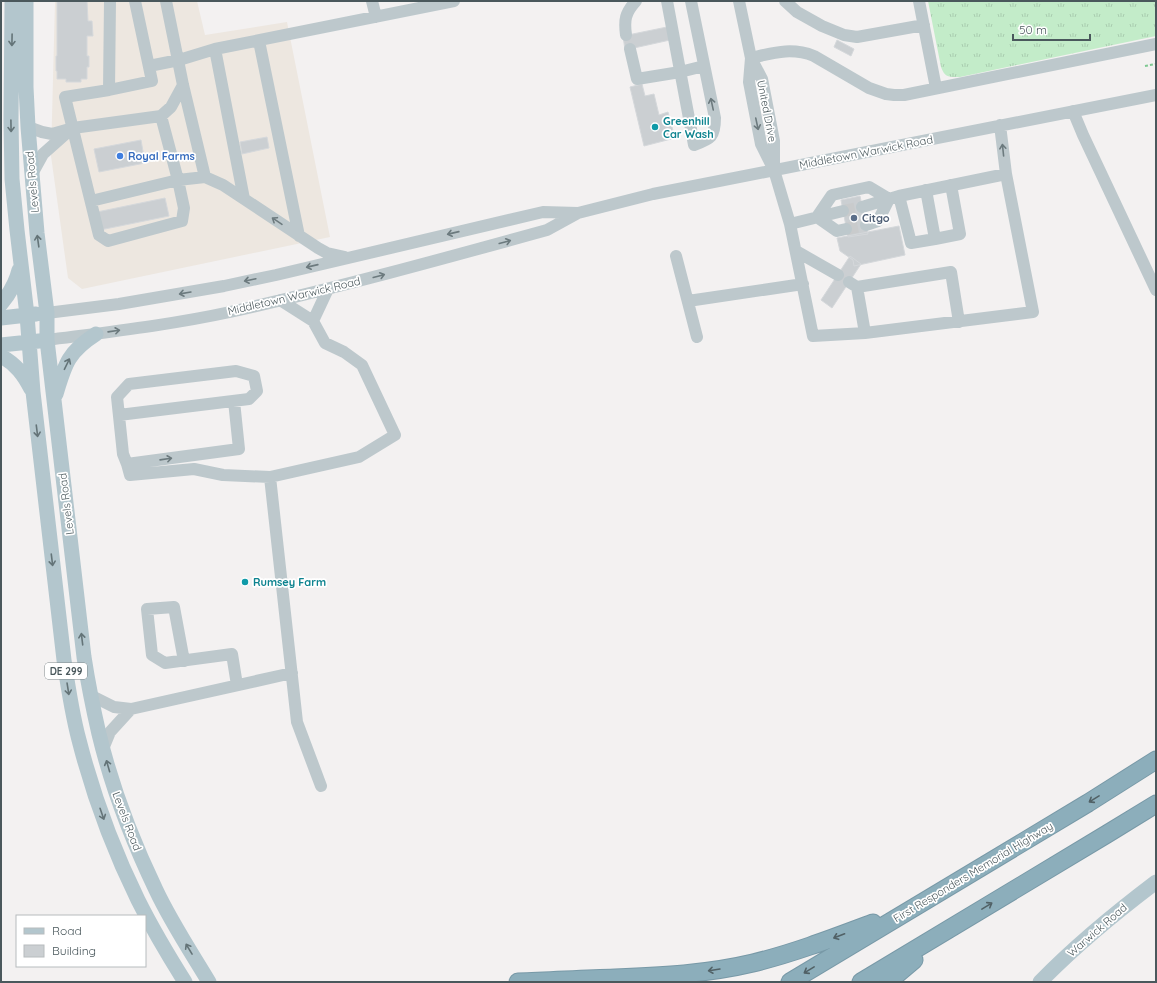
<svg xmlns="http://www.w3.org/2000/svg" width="1157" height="983" viewBox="0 0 1157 983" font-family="Quicksand,sans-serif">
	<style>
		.commercial { fill: #ede7e0 }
		.grass { fill: url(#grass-tufts) }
		.building { fill: #cbcfd2; stroke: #d5d8db }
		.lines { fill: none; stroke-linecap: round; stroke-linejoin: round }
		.minor-tunnel { stroke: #c9cbcc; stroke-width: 12; stroke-dasharray: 12 6; stroke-linecap: butt }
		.highway-casing { stroke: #7899a7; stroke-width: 19 }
		.path { stroke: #7ec891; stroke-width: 2; stroke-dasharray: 3 2; stroke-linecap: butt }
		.minor { stroke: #bdc8cc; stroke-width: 12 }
		.major { stroke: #b3c6cd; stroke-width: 15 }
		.highway { stroke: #8caebb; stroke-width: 17 }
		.oneway { stroke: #647478 }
		.oneway2 { stroke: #6c7a7e }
		.oneway3 { stroke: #516166 }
		.culture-dot { fill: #0f9aa8; stroke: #fff; stroke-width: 1.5 }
		.shop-dot { fill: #3f7fe0; stroke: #fff; stroke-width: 1.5 }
		.service-dot { fill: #5c6f8a; stroke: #fff; stroke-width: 1.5 }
		.labels { text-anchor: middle; stroke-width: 3.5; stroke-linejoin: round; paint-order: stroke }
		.shield { fill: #fff; stroke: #808a8d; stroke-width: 1 }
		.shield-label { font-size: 10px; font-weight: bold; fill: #4a585c }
		.street-label { font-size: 11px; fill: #4a585c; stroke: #fff }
		.culture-label { font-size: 11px; font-weight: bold; fill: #0d838f; stroke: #fff; text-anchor: start }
		.shop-label { font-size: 11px; font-weight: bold; fill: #366cbe; stroke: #fff; text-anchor: start }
		.service-label { font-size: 11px; font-weight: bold; fill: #4e5e75; stroke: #fff; text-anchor: start }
	</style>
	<defs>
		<pattern id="grass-tufts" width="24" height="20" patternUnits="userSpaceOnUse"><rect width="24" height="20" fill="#c3ecc9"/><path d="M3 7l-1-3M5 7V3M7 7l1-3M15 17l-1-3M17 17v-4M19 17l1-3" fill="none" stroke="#a9ccaf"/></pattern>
	</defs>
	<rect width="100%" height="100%" fill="#f3f1f1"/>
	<path class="commercial" d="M 55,1 L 197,1 L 205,35 L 287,22 L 330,237 L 82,289 L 68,278 L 51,156 Z"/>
	<path class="grass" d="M 928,1 L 1156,1 L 1156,36 L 960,77 C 949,77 945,78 941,67 Z"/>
	<path class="building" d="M 57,1 L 87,1 L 88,21 L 92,21 L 93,36 L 87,36 L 87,56 L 89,56 L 89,67 L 87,67 L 87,79 L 81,79 L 81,82 L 66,82 L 66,79 L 57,79 L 57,71 L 56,71 L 56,56 L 57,56 Z
		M 667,27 L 670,40 L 625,50 L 623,36 Z
		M 837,40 L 854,49 L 851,56 L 834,47 Z
		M 642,84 L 645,96 L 654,94 L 659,115 L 668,112 L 675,138 L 644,146 L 630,87 Z
		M 267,137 L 269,148 L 242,154 L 240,142 Z
		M 141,140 L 145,163 L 99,172 L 94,149 Z
		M 860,196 L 868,234 L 848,237 L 841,200 Z
		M 165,198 L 169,216 L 100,230 L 97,212 Z
		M 899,226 L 905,255 L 854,266 L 853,260 L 840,251 L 837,238 Z
		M 850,256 L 861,264 L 832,308 L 821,300 Z"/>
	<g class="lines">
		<path class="minor-tunnel" d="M 843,211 L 862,207
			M 846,229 L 866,225"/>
		<defs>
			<path id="highway" d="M 518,982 C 550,981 582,979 615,978 C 661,976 707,974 753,963 C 794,953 833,938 873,923
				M 790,982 L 1088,803 L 1156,760
				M 861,982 L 1107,834 L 1156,804
				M 888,982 L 914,960"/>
		</defs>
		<use href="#highway" class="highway-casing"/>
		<path class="path" d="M 1145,66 L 1156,64"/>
		<path class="minor" d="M 135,1 L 152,81 L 109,90 L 65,97 L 99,235 L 108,241 L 182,221 L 184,208 L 178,180 L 161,116
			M 166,1 L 183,85 L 205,177
			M 372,1 L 376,17
			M 667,1 L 694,145 C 711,139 715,137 715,118 L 691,1
			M 739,1 L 751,58 L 749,82 L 761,144 L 774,170 L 790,224 L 813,336 L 865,333 L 1033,312 L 1006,174 L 1000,125
			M 785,1 L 797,12 L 822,26 L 844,35 L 857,37 L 924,25
			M 919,1 L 936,88
			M 626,35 C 624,20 625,13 636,1
			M 259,41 L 299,236
			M 215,49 L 244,199
			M 630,49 L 637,79 L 680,72 L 704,66
			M 751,58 C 773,53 791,47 814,56 L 869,88 L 886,94 L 894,95 L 904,95 L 1156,44
			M 751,58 L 762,79 L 774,141 L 774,167
			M 149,66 L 179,60 L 215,49 L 454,1
			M 109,90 L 110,1
			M 1073,111 L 1083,135 L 1156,290
			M 28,127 L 42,132 L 52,134 L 73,128 L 161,116 L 171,107 L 183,85
			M 32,174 L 43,154 L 70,130
			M 926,190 L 935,239 L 960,234 L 951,185
			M 899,196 L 911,243 L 935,239
			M 91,201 L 178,180 L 205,177 L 223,185 L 318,248 L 327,253 L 345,257
			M 862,207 L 899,196 L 1006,174
			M 790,224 L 843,211
			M 846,229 L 837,231 L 817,217 L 832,195 L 869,187 L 889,199 L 878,221 L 866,225
			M 796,251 L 838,275
			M 676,256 L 697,337
			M 849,282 L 857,287 L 951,272 L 959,322
			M 857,287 L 865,333
			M 280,300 L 313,321 L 328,289
			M 688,301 L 803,284
			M 47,313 L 119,304 L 224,286 L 276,275 L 543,212 L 578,213
			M 313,321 L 325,343 L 344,352 L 362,365 L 395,435 L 359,457 L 270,477 L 297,722 L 321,786
			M 47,340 C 108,332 170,325 230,312 C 337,288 442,259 547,230 L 578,213 L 653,194 L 1156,95
			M 119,415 L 249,399 L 257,391 L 254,376 L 236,371 L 129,384 L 117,397 L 123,454 L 127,464 L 130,475 L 194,469 L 223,475 L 270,477
			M 127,464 L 239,449 L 234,401
			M 184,661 L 174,607 L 147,609 L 152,655 L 165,663 L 232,654 L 237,685
			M 90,695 L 114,707 L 131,709 L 292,673
			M 103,749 L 110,732 L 131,709"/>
		<path class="major" d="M 12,1 L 11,120 L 12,179 L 17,230 L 27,315 L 33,392 L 64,660 C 68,687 72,714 79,740 C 93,795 113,849 138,900 C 152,928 168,955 185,982
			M 26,1 L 26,87 L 28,127 L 37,233 L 47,313 L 47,340 L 84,657 C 88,683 93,708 99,734 C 112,788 132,840 156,890 C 171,922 191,952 209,982
			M 1,304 C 10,293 16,283 19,270
			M 1,318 L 36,314
			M 1,345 L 39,341
			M 1,356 C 16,364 24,375 31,389
			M 56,394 C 65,364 68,352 96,334
			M 1040,982 C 1076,945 1115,913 1156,882"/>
		<use href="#highway" class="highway"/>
	</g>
	<defs><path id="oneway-shaft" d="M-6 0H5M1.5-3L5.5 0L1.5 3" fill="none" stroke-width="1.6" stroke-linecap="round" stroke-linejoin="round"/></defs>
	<g class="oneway">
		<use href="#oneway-shaft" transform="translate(12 40) rotate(91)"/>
		<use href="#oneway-shaft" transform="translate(11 126) rotate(89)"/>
		<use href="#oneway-shaft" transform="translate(38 241) rotate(-98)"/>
		<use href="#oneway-shaft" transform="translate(67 364) rotate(-64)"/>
		<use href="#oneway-shaft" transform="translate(37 431) rotate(83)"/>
		<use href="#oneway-shaft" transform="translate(52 560) rotate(83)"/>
		<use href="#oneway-shaft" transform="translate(82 639) rotate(-97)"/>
		<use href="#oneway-shaft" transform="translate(68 689) rotate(81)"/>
		<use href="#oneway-shaft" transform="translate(108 766) rotate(-106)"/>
		<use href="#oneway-shaft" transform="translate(102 814) rotate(71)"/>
		<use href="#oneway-shaft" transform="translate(189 949) rotate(-121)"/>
	</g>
	<g class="oneway2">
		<use href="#oneway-shaft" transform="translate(712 104) rotate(-102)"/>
		<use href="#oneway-shaft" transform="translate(757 124) rotate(78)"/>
		<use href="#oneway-shaft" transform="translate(1003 150) rotate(-96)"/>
		<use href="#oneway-shaft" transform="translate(277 221) rotate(-146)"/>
		<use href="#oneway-shaft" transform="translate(453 233) rotate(167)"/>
		<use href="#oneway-shaft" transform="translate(505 242) rotate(-15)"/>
		<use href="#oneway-shaft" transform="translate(312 266) rotate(167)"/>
		<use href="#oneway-shaft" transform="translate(379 276) rotate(-15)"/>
		<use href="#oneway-shaft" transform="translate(250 280) rotate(168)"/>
		<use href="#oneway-shaft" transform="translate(185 293) rotate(170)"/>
		<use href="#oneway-shaft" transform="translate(114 331) rotate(-8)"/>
		<use href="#oneway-shaft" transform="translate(166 459) rotate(-8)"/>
	</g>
	<g class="oneway3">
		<use href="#oneway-shaft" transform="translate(1094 799) rotate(148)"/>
		<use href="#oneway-shaft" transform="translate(987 906) rotate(-31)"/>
		<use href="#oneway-shaft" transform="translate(839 936) rotate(159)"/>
		<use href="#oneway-shaft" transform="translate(714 970) rotate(171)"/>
		<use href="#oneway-shaft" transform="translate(809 970) rotate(149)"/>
	</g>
	<g class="culture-dot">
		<circle cx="655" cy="127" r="4"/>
		<circle cx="245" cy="582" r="4"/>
	</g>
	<circle class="shop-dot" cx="120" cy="156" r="4"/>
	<circle class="service-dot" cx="854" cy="218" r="4"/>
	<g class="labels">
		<rect class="shield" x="45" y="663" width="42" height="16" rx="3"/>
		<g class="shield-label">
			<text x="66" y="675">DE 299</text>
		</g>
		<g class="street-label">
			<text transform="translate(767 111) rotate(79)" y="4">United Drive</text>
			<text transform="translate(866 152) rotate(-11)" y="4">Middletown Warwick Road</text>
			<text transform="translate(32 182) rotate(-95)" y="4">Levels Road</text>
			<text transform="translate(294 296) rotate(-13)" y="4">Middletown Warwick Road</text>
			<text transform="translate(66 504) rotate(-97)" y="4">Levels Road</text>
			<text transform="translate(127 821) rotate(69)" y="4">Levels Road</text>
			<text transform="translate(973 872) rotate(-31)" y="4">First Responders Memorial Highway</text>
			<text transform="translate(1097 930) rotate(-41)" y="4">Warwick Road</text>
		</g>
		<g class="culture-label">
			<text x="663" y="125">Greenhill<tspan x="663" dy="13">Car Wash</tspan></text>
			<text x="253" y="586">Rumsey Farm</text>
		</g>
		<g class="shop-label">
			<text x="128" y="160">Royal Farms</text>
		</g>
		<g class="service-label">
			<text x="862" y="222">Citgo</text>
		</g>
	</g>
	<rect width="1157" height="983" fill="none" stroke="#4a585c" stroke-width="4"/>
	<rect x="16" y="915" width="130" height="52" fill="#ffffff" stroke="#b7bcbe"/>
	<rect x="24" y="928" width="20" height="6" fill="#b3c6cd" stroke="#b7bcbe"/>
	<text x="52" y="935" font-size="12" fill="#4a585c">Road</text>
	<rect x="24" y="945" width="20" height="12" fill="#cbcfd2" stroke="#b7bcbe"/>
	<text x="52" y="955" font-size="12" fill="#4a585c">Building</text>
	<path d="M1013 34v6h77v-6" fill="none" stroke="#4a585c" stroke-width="2"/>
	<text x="1019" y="34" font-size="12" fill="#4a585c" stroke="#ffffff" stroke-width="3" paint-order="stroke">50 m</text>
</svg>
